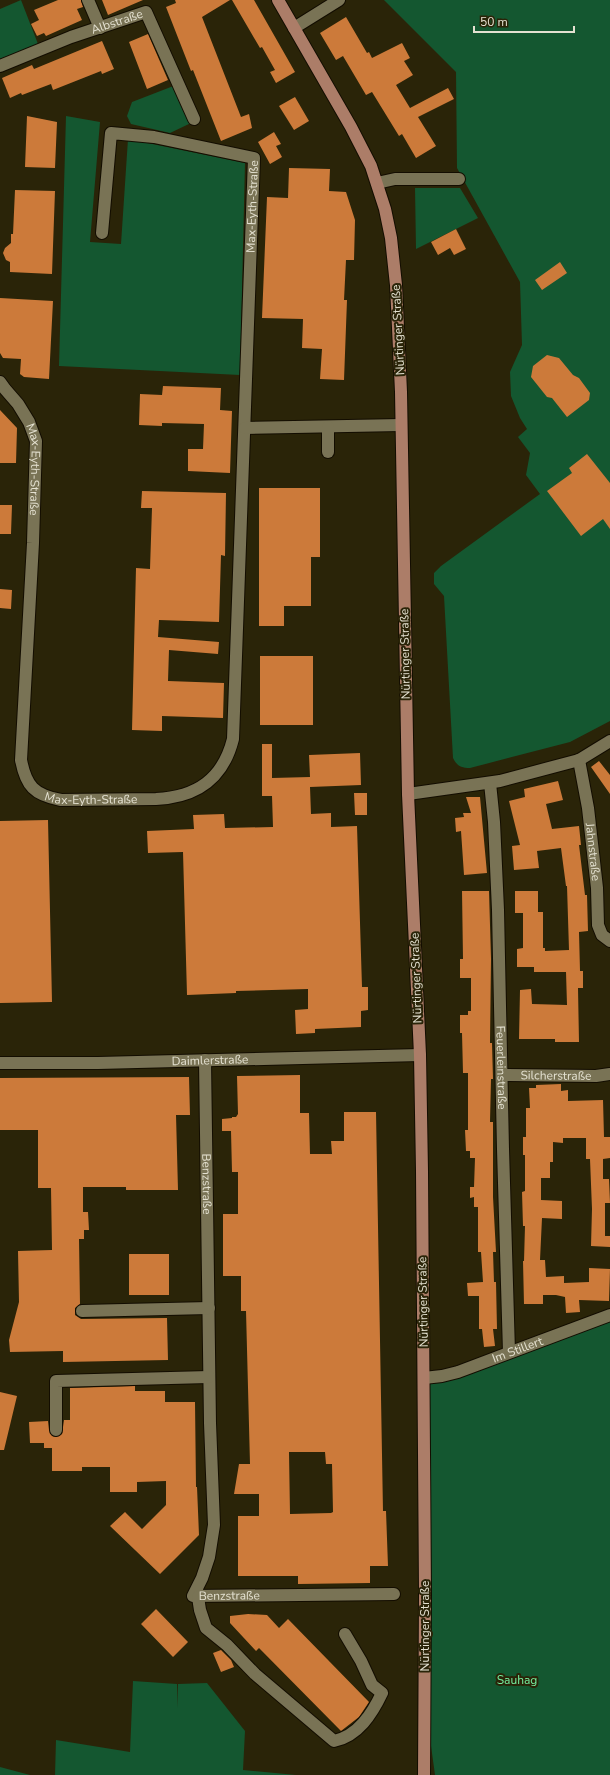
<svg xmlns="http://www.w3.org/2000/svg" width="610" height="1775" viewBox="0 0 610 1775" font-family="'Nunito Sans',sans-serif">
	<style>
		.green { fill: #145730 }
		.building { fill: #cc7a3a; fill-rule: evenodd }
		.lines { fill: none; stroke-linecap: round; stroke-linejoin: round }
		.minor-casing { stroke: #130d00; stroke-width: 14 }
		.major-casing { stroke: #130d00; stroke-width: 14 }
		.minor { stroke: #797355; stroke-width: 12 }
		.major { stroke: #ac7d68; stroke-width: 12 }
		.labels { text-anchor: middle; stroke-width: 4; stroke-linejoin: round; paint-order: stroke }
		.street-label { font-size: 12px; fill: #e4e1d1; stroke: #2a2408 }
		.park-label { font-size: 12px; fill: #74f0a0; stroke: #2a2408 }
	</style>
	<rect width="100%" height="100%" fill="#2a2408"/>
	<path class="green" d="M 21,0 L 38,44 L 0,59 L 0,9 Z
		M 384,0 L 610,0 L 610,721 L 570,742 L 470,768 C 461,768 457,766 453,758 L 444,596 L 434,584 L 434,573 L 441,566 L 540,494 L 526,475 L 530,453 L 518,437 L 527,429 L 520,418 L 511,396 L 510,372 L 522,345 L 520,282 L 457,168 L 456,72 Z
		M 176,85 L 191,123 L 170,133 L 131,124 L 127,116 L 132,102 Z
		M 66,116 L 100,122 L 90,242 L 121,244 L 128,139 L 245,163 L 240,375 L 59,366 Z
		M 415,188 L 460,188 L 478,218 L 416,249 Z
		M 610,1315 L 610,1775 L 435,1775 L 424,1695 L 424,1378 Z
		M 133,1681 L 177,1684 L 177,1708 L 178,1684 L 207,1683 L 245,1731 L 243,1770 L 296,1775 L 55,1775 L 56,1740 L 130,1752 Z
		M 0,1767 L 30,1775 L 0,1775 Z"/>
	<path class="building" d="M 58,0 L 81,0 L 83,7 L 77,9 L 82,20 L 46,36 L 44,33 L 37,36 L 31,24 L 39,20 L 34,10 Z
		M 102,0 L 143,0 L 108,15 Z
		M 175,0 L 230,0 L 202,17 L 241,117 L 249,114 L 252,128 L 221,141 L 193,70 L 191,71 L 166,7 L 176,3 Z
		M 232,0 L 254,0 L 295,72 L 276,83 L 270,72 L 275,70 L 262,47 L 260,48 Z
		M 346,17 L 367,53 L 369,52 L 372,58 L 402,43 L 410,58 L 404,61 L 413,75 L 396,85 L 410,108 L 448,88 L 454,99 L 418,117 L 436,146 L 416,158 L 402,134 L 399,136 L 372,92 L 366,95 L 343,56 L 336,60 L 320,33 Z
		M 148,34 L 168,80 L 147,89 L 129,42 Z
		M 102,41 L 114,69 L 102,74 L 101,71 L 53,90 L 51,84 L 22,95 L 21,93 L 10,98 L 2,78 L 32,65 L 34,69 Z
		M 295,97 L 309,121 L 294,130 L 279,106 Z
		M 27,116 L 57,122 L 55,168 L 25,167 Z
		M 274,132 L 281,144 L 276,146 L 282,157 L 270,164 L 258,142 Z
		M 289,168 L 330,169 L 329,191 L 346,192 L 355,220 L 354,260 L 346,260 L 344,300 L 347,300 L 344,380 L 320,379 L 322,349 L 302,348 L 303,319 L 262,318 L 267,197 L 288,198 Z
		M 15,190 L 55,191 L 52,274 L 10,272 L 10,262 L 6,260 L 3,253 L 5,248 L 11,243 L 11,234 L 13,234 Z
		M 456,229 L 466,249 L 454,255 L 450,248 L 438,255 L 431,242 Z
		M 560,262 L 567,273 L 542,290 L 535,280 Z
		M 0,298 L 53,301 L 49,379 L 24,377 L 20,374 L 21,359 L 3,358 L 0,353 Z
		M 547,355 L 559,358 L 573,375 L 579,378 L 590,393 L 589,400 L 567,417 L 552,398 L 547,397 L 531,377 L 533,366 Z
		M 163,386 L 221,388 L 220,410 L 232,411 L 230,473 L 188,471 L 188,449 L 203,449 L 204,424 L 162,423 L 162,426 L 139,425 L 140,394 L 162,395 Z
		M 0,410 L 17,428 L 16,463 L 0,463 Z
		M 587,454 L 610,483 L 610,529 L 603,519 L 581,536 L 547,491 L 572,473 L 569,468 Z
		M 259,488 L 320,488 L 320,557 L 311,557 L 311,606 L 284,606 L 284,626 L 259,626 Z
		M 142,491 L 226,493 L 225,556 L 221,555 L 219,622 L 159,620 L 158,637 L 219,642 L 218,654 L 169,650 L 168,681 L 224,683 L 223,718 L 162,716 L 162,731 L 132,730 L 136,568 L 150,569 L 152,508 L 141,508 Z
		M 0,505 L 12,505 L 11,534 L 0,534 Z
		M 0,589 L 12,590 L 11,609 L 0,608 Z
		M 260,656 L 313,656 L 313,725 L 260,725 Z
		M 262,744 L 272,744 L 272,778 L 310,777 L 309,755 L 360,753 L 361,785 L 310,787 L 311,814 L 331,813 L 331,827 L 357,826 L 362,987 L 368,987 L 368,1010 L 361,1011 L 361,1027 L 315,1029 L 315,1033 L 296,1034 L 295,1010 L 308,1009 L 308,989 L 236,991 L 236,993 L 187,995 L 183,852 L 148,853 L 147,831 L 194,829 L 193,815 L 224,814 L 225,828 L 273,827 L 272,796 L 262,796 Z
		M 599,761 L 610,775 L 610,794 L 591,767 Z
		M 558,781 L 563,800 L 546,804 L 552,829 L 579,826 L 581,845 L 579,845 L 585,895 L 587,895 L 588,931 L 579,932 L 580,971 L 583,971 L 583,988 L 578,988 L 579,1042 L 555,1042 L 555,1039 L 519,1039 L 520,990 L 531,989 L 532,1004 L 567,1005 L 566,972 L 534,972 L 534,967 L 517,967 L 517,949 L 523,948 L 523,913 L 515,913 L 515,891 L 538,891 L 538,912 L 543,912 L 543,948 L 545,948 L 545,951 L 569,950 L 567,886 L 566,886 L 561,848 L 537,851 L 539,868 L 514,870 L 512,846 L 520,845 L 509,801 L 525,797 L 524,789 Z
		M 354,793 L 367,793 L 367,815 L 355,815 Z
		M 466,797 L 480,797 L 487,873 L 464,875 L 461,831 L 456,832 L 455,818 L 464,817 L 463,813 L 471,813 Z
		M 48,820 L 52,1002 L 0,1003 L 0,821 Z
		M 462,891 L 489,891 L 491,959 L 490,1043 L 492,1043 L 493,1079 L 491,1079 L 490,1122 L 493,1122 L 493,1197 L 496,1252 L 493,1252 L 494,1282 L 496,1282 L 497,1329 L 493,1329 L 495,1346 L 484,1347 L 482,1329 L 479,1329 L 479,1296 L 468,1296 L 467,1283 L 483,1282 L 481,1252 L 478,1252 L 478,1207 L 474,1207 L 474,1197 L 470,1198 L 470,1187 L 474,1187 L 475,1158 L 470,1158 L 470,1151 L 466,1151 L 465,1130 L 468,1130 L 468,1073 L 463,1073 L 462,1033 L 460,1033 L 460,1015 L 468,1015 L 468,1011 L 471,1011 L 471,978 L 460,978 L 460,959 L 463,959 Z
		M 300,1075 L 300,1113 L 309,1113 L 310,1154 L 332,1154 L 331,1141 L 344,1141 L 344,1112 L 376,1112 L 383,1511 L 386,1511 L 388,1566 L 370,1566 L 370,1583 L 298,1584 L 298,1576 L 238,1576 L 238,1516 L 259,1516 L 259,1494 L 234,1494 L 239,1464 L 250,1464 L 246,1311 L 241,1311 L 241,1276 L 223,1276 L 223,1214 L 238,1214 L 238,1172 L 232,1172 L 231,1131 L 222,1131 L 222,1119 L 232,1118 L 232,1117 L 236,1117 L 238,1114 L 237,1076 ZM 289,1452 L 325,1452 L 326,1464 L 332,1464 L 333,1512 L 331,1513 L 290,1514 Z
		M 189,1077 L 190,1115 L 176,1115 L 178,1190 L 126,1190 L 126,1187 L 83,1187 L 83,1212 L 88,1212 L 89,1230 L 84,1230 L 84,1239 L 79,1239 L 80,1304 L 75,1308 L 75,1315 L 81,1319 L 167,1318 L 168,1360 L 63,1362 L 63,1351 L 10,1352 L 9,1340 L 19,1302 L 18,1251 L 52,1250 L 51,1188 L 38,1188 L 38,1130 L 0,1130 L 0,1078 Z
		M 561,1084 L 561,1091 L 568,1090 L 568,1101 L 603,1100 L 604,1137 L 610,1137 L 610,1158 L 603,1159 L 603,1179 L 609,1179 L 610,1203 L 605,1203 L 605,1236 L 610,1236 L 610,1247 L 591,1246 L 592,1209 L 590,1159 L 586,1159 L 586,1138 L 563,1138 L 563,1143 L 553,1142 L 553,1162 L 550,1162 L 550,1178 L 541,1178 L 541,1200 L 562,1201 L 562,1219 L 542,1218 L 540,1260 L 545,1260 L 546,1277 L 564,1276 L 564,1283 L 589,1282 L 589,1268 L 610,1269 L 609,1301 L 579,1300 L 580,1312 L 566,1313 L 565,1297 L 556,1295 L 543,1295 L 543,1304 L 524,1304 L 523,1261 L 524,1261 L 525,1226 L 523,1226 L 522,1192 L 525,1191 L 525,1155 L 523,1155 L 523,1137 L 526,1137 L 526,1108 L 530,1108 L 529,1088 L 536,1088 L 536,1085 Z
		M 129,1254 L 169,1254 L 169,1295 L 129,1295 Z
		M 135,1386 L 135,1391 L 165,1391 L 165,1402 L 195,1402 L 196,1487 L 197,1487 L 199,1535 L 160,1574 L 110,1526 L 125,1512 L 142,1529 L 166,1505 L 166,1481 L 137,1482 L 137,1492 L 110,1492 L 110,1467 L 82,1467 L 82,1471 L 52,1471 L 52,1448 L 44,1448 L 44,1443 L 30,1443 L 29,1422 L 48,1421 L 49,1430 L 52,1436 L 56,1437 L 62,1434 L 64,1420 L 70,1420 L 70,1388 Z
		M 0,1392 L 17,1396 L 4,1450 L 0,1450 Z
		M 156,1609 L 188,1642 L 173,1657 L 141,1624 Z
		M 248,1614 L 267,1615 L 279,1628 L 288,1619 L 369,1702 L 359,1717 L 341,1731 L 259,1648 L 256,1651 L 230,1623 L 230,1616 Z
		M 221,1650 L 231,1660 L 234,1667 L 221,1672 L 213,1653 Z"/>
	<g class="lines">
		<defs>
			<g id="minor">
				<path d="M 88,0 L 100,28"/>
				<path d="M 294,28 L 339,0"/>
				<path id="s1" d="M 0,66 L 71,37 L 146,12 L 194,119"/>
				<path d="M 377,183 L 395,179 L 459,179"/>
				<path id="s2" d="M 0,382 L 5,389 L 18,404 L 29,422 L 36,441 L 33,543 L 21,760 C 26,786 34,795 61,800 L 156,799 C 197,797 223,779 233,739 L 254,158 L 154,137 L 111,133 L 102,233"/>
				<path d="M 245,428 L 401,425"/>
				<path d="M 328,452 L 328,427"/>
				<path id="s3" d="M 579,760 L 588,808 L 597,888 L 598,925 L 602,935 L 610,941"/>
				<path id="s4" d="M 490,783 L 494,822 L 498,910 L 503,1149 L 509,1352"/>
				<path d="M 408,794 L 500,781 L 579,760 L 610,741"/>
				<path id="s5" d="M 205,1060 L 210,1423 L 214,1525 L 209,1557 L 202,1578 L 193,1596 L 394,1594"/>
				<path id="s6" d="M 0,1063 L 98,1063 L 420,1055"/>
				<path id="s7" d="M 502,1075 L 596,1076 L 610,1074"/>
				<path d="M 82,1311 L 209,1308"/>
				<path id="s8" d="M 424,1378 L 442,1376 L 458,1372 L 610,1315"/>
				<path d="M 56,1430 L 56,1381 L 209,1377"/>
				<path d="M 198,1597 L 200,1610 L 206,1628 L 227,1645 L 255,1674 L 334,1741 C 358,1736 372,1714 382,1693 L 372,1685 L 361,1661 L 345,1634"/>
			</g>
			<path id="major" d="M 278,0 L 351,127 L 371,166 L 385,209 L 391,238 L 396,285 L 401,392 L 408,794 L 420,1055 L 422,1171 L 425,1594 L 424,1775"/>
		</defs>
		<use href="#minor" class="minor-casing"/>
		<use href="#major" class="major-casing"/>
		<use href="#minor" class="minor"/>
		<use href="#major" class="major"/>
	</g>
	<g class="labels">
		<g class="street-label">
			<text dy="4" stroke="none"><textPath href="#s1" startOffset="125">Albstraße</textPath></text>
			<text dy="4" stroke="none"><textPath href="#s2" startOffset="1185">Max-Eyth-Straße</textPath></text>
			<text transform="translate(398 330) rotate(-93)" y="4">Nürtinger Straße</text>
			<text dy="4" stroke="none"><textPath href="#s2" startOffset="98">Max-Eyth-Straße</textPath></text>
			<text transform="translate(405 654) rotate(-91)" y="4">Nürtinger Straße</text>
			<text dy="4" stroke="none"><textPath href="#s2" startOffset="481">Max-Eyth-Straße</textPath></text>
			<text dy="4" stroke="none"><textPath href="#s3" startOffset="93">Jahnstraße</textPath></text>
			<text transform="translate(416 978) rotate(-92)" y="4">Nürtinger Straße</text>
			<text dy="4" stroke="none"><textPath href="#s6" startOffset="210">Daimlerstraße</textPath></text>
			<text dy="4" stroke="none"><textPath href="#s4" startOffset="285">Feuerleinstraße</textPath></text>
			<text dy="4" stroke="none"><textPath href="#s7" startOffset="54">Silcherstraße</textPath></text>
			<text dy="4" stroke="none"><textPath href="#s5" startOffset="124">Benzstraße</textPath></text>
			<text transform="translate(423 1302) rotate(-91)" y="4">Nürtinger Straße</text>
			<text dy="4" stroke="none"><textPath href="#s8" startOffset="98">Im Stillert</textPath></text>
			<text dy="4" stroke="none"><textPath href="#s5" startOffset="576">Benzstraße</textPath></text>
			<text transform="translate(425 1626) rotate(-90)" y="4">Nürtinger Straße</text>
		</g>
		<g class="park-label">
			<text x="517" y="1684">Sauhag</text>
		</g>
	</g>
	<path d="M474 26v6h100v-6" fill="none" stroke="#e4e1d1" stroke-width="2"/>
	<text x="480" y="26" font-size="12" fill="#e4e1d1" stroke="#2a2408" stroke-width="3" paint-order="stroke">50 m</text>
</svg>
